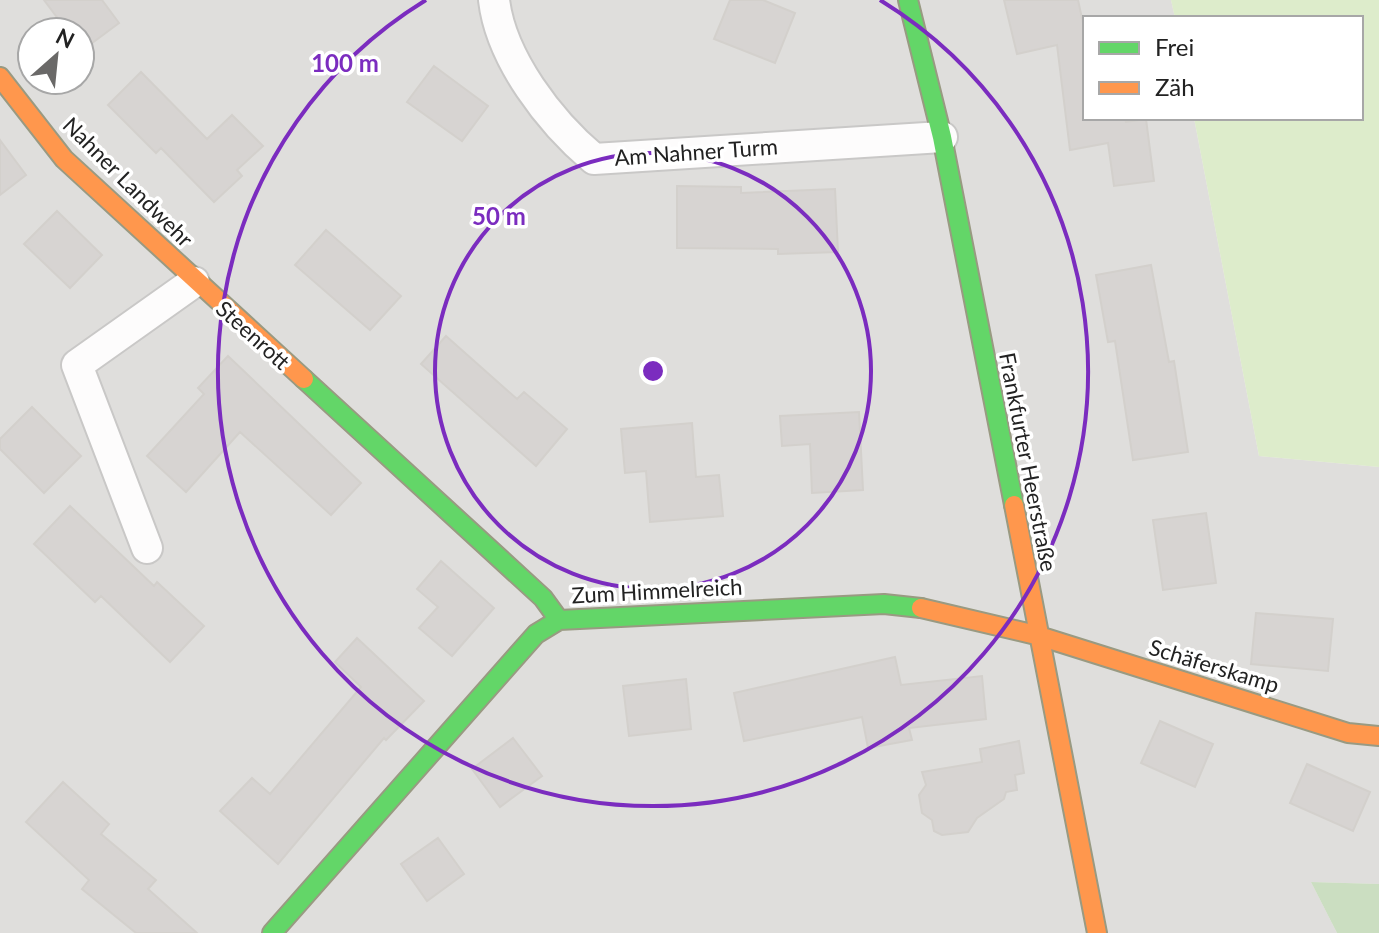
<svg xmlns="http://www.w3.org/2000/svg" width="1379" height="933" viewBox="0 0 1379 933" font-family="Lato,sans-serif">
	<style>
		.residential { fill: #dfdedc; fill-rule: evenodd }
		.grass { fill: #ddeccb }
		.forest { fill: #cbdec1 }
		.building { fill: #d7d4d2; stroke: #d3d0cc; stroke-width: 2 }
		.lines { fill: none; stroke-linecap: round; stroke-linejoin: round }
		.street-casing { stroke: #c9c8c7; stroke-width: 34 }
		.fast-casing { stroke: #999a82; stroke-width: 22 }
		.slow-casing { stroke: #999a82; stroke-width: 22 }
		.street { stroke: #fdfcfc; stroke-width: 30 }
		.fast { stroke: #63d668; stroke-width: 18 }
		.slow { stroke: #ff974d; stroke-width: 18 }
		.ring { fill: none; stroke: #7b2cbf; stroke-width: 4 }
		.labels { text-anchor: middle; stroke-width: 7; stroke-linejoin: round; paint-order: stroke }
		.street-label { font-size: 22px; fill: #222; stroke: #fff }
		.centre { fill: #7b2cbf; stroke: #fff; stroke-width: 4 }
		.ring-label { font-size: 24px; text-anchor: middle; font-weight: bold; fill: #7b2cbf; stroke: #fff; stroke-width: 7; stroke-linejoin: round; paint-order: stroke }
	</style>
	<rect width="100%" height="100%" fill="#f0eeeb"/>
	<path class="residential" d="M 0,0 L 1171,0 L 1175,18 L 1085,18 L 1085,118 L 1194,118 L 1259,456 L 1379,467 L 1379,884 L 1311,882 L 1337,933 L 0,933 ZM 32,32 L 80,32 L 80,80 L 32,80 Z"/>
	<path class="grass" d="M 1171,0 L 1379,0 L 1379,467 L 1259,456 L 1194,118 L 1361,118 L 1361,18 L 1175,18 Z"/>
	<path class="forest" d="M 1311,882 L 1379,884 L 1379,933 L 1337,933 Z"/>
	<path class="building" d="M 44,0 L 102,0 L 119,23 L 80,52 L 80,32 L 68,32 Z
		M 730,0 L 763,0 L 795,13 L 775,63 L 714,39 Z
		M 1004,0 L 1078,0 L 1085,32 L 1085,118 L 1125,118 L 1126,122 L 1146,119 L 1154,181 L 1114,186 L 1108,143 L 1070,150 L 1057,45 L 1017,54 Z
		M 434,66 L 488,106 L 462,141 L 407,102 Z
		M 141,72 L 207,139 L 232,115 L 263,146 L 237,170 L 242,176 L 214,202 L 161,148 L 156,153 L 108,105 Z
		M 0,140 L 26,175 L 0,195 Z
		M 677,186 L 741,187 L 741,193 L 835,189 L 838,252 L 778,254 L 778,249 L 677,248 Z
		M 57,211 L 102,255 L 70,288 L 24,244 Z
		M 326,230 L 401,296 L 370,330 L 295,265 Z
		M 1151,265 L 1169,362 L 1174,361 L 1188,452 L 1133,460 L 1115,341 L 1108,342 L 1096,275 Z
		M 446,336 L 517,399 L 524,392 L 567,429 L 536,466 L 421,364 Z
		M 228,356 L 361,483 L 331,515 L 240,432 L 186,492 L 147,456 L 204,394 L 198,388 Z
		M 32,407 L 81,456 L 44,493 L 0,449 L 0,439 Z
		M 859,412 L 863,490 L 812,493 L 810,444 L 782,446 L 780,416 Z
		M 692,423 L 696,477 L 719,475 L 723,516 L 650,522 L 646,471 L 625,473 L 621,429 Z
		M 70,506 L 154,586 L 157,582 L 204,626 L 170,662 L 101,596 L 95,602 L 34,544 Z
		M 1206,513 L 1216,583 L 1163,590 L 1153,520 Z
		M 441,561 L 494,608 L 452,656 L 419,628 L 438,607 L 417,589 Z
		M 1256,613 L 1333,619 L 1328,671 L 1251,664 Z
		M 357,638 L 424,701 L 386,740 L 384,738 L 278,864 L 220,811 L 252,778 L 270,794 L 361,687 L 335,662 Z
		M 895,657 L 901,685 L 982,676 L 986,719 L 909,728 L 912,740 L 868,748 L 862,717 L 744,741 L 734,693 Z
		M 686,679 L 691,729 L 629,736 L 623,686 Z
		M 1160,721 L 1213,744 L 1195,787 L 1141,763 Z
		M 513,738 L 542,776 L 500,807 L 472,769 Z
		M 1019,741 L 1024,773 L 1015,775 L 1017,790 L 1006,792 L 1004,799 L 977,818 L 968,832 L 942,835 L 934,831 L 932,820 L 922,813 L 919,795 L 926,785 L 922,772 L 982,762 L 980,749 Z
		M 1307,764 L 1370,792 L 1353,831 L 1290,803 Z
		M 63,782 L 109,824 L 101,834 L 156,880 L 148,889 L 197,933 L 136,933 L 82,889 L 89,880 L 26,822 Z
		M 438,838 L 464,874 L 427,901 L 401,864 Z"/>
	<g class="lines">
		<defs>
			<path id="street" d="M 494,0 C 501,59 550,122 594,159 L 942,137
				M 147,548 L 77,365 L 194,282"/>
			<path id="fast" d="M 908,0 L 942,137 L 1014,505
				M 304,379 L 543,598 L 559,620
				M 272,933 L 536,634 L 559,620 L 884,604 L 921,608"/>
			<path id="slow" d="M 0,77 L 64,159 L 304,379
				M 1014,505 L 1097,933
				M 921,608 L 1036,635 L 1348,733 L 1379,736"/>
		</defs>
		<use href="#street" class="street-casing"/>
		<use href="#fast" class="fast-casing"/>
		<use href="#slow" class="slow-casing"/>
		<use href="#street" class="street"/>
		<use href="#fast" class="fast"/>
		<use href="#slow" class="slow"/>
	</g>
	<g class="ring">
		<circle cx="653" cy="371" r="218"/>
		<path d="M880 0A435 435 0 1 1 426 0"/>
	</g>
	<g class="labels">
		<g class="street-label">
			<text transform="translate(696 152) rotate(-4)" y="8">Am Nahner Turm</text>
			<text transform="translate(128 182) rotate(45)" y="8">Nahner Landwehr</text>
			<text transform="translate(253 335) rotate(42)" y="8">Steenrott</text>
			<text transform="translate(1028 462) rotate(79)" y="8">Frankfurter Heerstraße</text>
			<text transform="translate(657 591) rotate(-3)" y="8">Zum Himmelreich</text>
			<text transform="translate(1214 666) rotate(17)" y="8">Schäferskamp</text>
		</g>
	</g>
	<circle cx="653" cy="371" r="12" class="centre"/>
	<g class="ring-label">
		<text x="345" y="72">100 m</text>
		<text x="499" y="225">50 m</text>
	</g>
	<rect x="1083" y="16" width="280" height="104" fill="#ffffff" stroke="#a7a7a7" stroke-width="2"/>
	<rect x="1099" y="42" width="40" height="12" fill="#63d668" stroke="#a7a7a7" stroke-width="2"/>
	<text x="1155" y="56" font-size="24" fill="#222222">Frei</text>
	<rect x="1099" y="82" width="40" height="12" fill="#ff974d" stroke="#a7a7a7" stroke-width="2"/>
	<text x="1155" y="96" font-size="24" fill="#222222">Zäh</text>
	<g transform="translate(56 56) rotate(27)"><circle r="38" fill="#ffffff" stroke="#a7a7a7" stroke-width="2"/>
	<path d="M0-6L14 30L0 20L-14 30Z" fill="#6a6968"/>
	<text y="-12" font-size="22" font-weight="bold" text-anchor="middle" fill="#222222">N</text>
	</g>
</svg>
